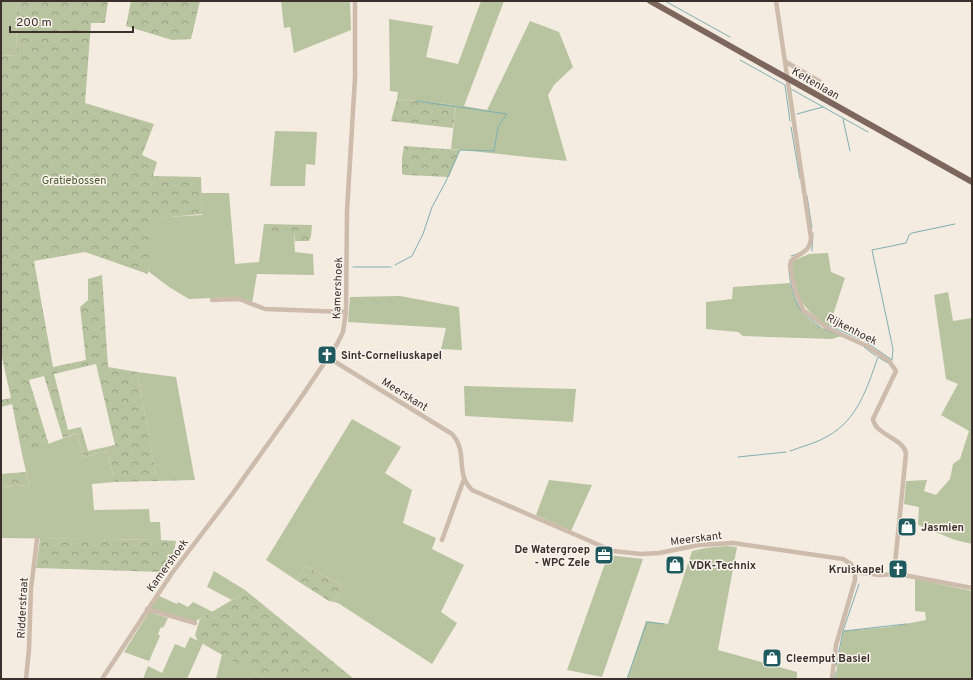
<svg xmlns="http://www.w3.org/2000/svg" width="973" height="680" viewBox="0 0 973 680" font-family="Overpass,sans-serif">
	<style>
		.grass { fill: #b8c4a0 }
		.forest { fill: url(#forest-crowns); fill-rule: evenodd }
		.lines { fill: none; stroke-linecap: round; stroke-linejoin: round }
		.stream { stroke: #7fb0b2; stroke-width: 1 }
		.minor { stroke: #cdbbac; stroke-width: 4.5 }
		.major { stroke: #7d675c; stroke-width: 6 }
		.labels { text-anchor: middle; stroke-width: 3; stroke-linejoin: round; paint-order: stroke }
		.street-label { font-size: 11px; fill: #3b302b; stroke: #fbf5ee }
		.park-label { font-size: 11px; fill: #4a5a2e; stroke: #fbf5ee }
		.poi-label { font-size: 11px; font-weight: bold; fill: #3b302b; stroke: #fbf5ee; text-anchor: start }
	</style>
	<defs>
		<pattern id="forest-crowns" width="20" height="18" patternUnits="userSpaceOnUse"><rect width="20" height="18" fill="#b8c4a0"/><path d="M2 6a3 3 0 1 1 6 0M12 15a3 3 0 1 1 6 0" fill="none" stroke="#97a083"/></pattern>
	</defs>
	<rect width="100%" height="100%" fill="#f4ebe1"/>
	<path class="grass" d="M 1,1 L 16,1 L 17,55 L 2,56 Z
		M 281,1 L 350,1 L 351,30 L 294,53 L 290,27 L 284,28 Z
		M 481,1 L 504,1 L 464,106 L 487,110 L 530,21 L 559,32 L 573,67 L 554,85 L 548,95 L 567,161 L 451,149 L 456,105 L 397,99 L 398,92 L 390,91 L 389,19 L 433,26 L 426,57 L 458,64 Z
		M 275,131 L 317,132 L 315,165 L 306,164 L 305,186 L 270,186 Z
		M 201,193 L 229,193 L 235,264 L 259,262 L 263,232 L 294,232 L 295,252 L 313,254 L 314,275 L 257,274 L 252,303 L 235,297 L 189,299 L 169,287 L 148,271 L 148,218 L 202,215 Z
		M 828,253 L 831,272 L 845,278 L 829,327 C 804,309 795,300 792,267 L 793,261 L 809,254 Z
		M 790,283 C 798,314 812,326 841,336 L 832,339 L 743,336 L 738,332 L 706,329 L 706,302 L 732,299 L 733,287 Z
		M 948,292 L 953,321 L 972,318 L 972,544 L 955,540 L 918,525 L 919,507 L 904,504 L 906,481 L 927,480 L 924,491 L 936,495 L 950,479 L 953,464 L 960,459 L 969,431 L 941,415 L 958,384 L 946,379 L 934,295 Z
		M 400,296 L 459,307 L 462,350 L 441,349 L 446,328 L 348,322 L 350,297 Z
		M 137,372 L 176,377 L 194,475 L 156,476 Z
		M 464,386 L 576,389 L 573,422 L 465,416 Z
		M 352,419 L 401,447 L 385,473 L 412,490 L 403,523 L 436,538 L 432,549 L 464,565 L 441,612 L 457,623 L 432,664 L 338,603 L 334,602 L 343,586 L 306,566 L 296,580 L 266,560 Z
		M 77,433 L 84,457 L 107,451 L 115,482 L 92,484 L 94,510 L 149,509 L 150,522 L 160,522 L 161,540 L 1,538 L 1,487 L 29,485 L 22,454 Z
		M 549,480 L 592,485 L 571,531 L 536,515 Z
		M 726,546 L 737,547 L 718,650 L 797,672 L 797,679 L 627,679 L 646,621 L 668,624 L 692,551 L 705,548 Z
		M 608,555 L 643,559 L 602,677 L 567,670 Z
		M 214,571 L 245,590 L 232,600 L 207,587 Z
		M 915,579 L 972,591 L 972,679 L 835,679 L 843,631 L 889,627 L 926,620 L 925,612 L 915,611 Z
		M 159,596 L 177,604 L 178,602 L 188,607 L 193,602 L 213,612 L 194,622 L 150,609 Z
		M 149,612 L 168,618 L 163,628 L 161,627 L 158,634 L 160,636 L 149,661 L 124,652 Z
		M 190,637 L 203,643 L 187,679 L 143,679 L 148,666 L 162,673 L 175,644 L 185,648 Z
		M 222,654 L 264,679 L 216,679 Z"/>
	<path class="forest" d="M 16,1 L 108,1 L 105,23 L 91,23 L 85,103 L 154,124 L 142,155 L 157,162 L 153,176 L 201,177 L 202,214 L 148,219 L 148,274 L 85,252 L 34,261 L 53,367 L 86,360 L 80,307 L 88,300 L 88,279 L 102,275 L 108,367 L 137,372 L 156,475 L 194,475 L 195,480 L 115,482 L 107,451 L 84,457 L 77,433 L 63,438 L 44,376 L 29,380 L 49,445 L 22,454 L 12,404 L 1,407 L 1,400 L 11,398 L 1,353 L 1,41 L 3,56 L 17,55 ZM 96,364 L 115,445 L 88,451 L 81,427 L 68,430 L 54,374 Z
		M 131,1 L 200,1 L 191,39 L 172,40 L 126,26 Z
		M 397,99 L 456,105 L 453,128 L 391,121 Z
		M 404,146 L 460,150 L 449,177 L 405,175 L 402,174 L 402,158 Z
		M 264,224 L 312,225 L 311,236 L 309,241 L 295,241 L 294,232 L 263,232 Z
		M 26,472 L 29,485 L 1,487 L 1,474 Z
		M 40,538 L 161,540 L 176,541 L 174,552 L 164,572 L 36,568 Z
		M 306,566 L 343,586 L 334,602 L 329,601 L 296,580 Z
		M 245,590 L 354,679 L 264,679 L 198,641 L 195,635 L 200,619 L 232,600 Z"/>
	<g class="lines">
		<path class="stream" d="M 665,1 L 730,37
			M 740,60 L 785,85 L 790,121
			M 791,89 L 868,132
			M 797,114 L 823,107
			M 843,119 L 850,151
			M 791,127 L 800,179
			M 807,196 L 812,228
			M 812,251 L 813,233
			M 791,256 L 797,254
			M 395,265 L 412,256 L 423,234 L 432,207 L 445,183 L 460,150 L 494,151 L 498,127 L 507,114 L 417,101
			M 353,267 L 391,267
			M 789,270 C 790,284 794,299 801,311
			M 805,314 L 821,328
			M 830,326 L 860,339
			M 824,329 L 840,336
			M 865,341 L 892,360
			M 864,347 L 876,356
			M 892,360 L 893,349 L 872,250 L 906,243 L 909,235 L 912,233 L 955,224
			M 790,451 C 803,446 817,443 828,436 C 858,419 867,388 878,357 L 888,363
			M 738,457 L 786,452
			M 844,631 L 906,624
			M 836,666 L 843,631 L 859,584
			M 627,679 L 647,622 L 664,624
			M 835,679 L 835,672"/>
		<path class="minor" d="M 776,1 L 811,238 C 810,253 800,252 791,261 L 790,266 L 795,290 L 803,310 L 827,328 L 867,346 L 889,361 L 896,371 L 873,419 C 876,436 902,437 906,453 L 894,574
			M 786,62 L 819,81
			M 212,300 L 239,299 L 265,309 L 346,312
			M 329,358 L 452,434 C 469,453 454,472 472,490 L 613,551 L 641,554 L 659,553 L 699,545 L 733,543 L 843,559 L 851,564 L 855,572 L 855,580 L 836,645 L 832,679
			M 442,540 L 464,479
			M 855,572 L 880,575 L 898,574 L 972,588
			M 147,609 L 195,623
			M 26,679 L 29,649 L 31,589 L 37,539
			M 102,679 L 172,573 L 233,493 L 300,399 L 337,344 L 343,332 L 346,312 L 347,211 L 355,78 L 355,1"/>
		<path class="major" d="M 650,1 L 972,182"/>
	</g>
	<defs>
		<symbol id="church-square" viewBox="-11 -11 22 22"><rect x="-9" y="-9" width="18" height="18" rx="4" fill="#1f5a5e" stroke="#fbf5ee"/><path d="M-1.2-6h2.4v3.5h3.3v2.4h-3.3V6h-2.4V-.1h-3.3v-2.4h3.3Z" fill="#fff"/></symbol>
		<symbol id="shop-square" viewBox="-11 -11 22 22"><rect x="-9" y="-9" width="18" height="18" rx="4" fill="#1f5a5e" stroke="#fbf5ee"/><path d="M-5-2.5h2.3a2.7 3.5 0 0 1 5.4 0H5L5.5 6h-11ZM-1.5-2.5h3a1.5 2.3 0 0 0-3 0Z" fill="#fff"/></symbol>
		<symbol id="office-square" viewBox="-11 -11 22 22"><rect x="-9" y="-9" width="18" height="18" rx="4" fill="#1f5a5e" stroke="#fbf5ee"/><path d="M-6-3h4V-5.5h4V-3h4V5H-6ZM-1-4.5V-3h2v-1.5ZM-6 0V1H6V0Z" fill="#fff"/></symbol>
	</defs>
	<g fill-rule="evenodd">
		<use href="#church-square" x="316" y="344" width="22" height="22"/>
		<use href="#shop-square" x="896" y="516" width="22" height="22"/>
		<use href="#office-square" x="593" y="544" width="22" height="22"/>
		<use href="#shop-square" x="664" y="554" width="22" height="22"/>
		<use href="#church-square" x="887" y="558" width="22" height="22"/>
		<use href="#shop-square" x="761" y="647" width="22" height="22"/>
	</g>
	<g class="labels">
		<g class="street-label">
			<text transform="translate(816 83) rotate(30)" y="4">Keltenlaan</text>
			<text transform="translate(337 288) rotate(-88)" y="4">Kamershoek</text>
			<text transform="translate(852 329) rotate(27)" y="4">Rijkenhoek</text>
			<text transform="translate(405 394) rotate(32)" y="4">Meerskant</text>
			<text transform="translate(696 538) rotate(-7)" y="4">Meerskant</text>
			<text transform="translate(167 565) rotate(-54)" y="4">Kamershoek</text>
			<text transform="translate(22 608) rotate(-87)" y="4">Ridderstraat</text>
		</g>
		<g class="park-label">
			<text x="74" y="184">Gratiebossen</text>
		</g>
		<g class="poi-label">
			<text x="341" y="359">Sint-Corneliuskapel</text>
			<text x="921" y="531">Jasmien</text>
			<text x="590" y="553" text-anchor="end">De Watergroep<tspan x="590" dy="13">- WPC Zele</tspan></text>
			<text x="689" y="569">VDK-Technix</text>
			<text x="884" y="573" text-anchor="end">Kruiskapel</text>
			<text x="786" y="662">Cleemput Basiel</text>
		</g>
	</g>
	<rect width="973" height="680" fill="none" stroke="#3b302b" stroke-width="4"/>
	<path d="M10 26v6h123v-6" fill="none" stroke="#3b302b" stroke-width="2"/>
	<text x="16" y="26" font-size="12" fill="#3b302b" stroke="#fbf5ee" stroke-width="3" paint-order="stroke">200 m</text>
</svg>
